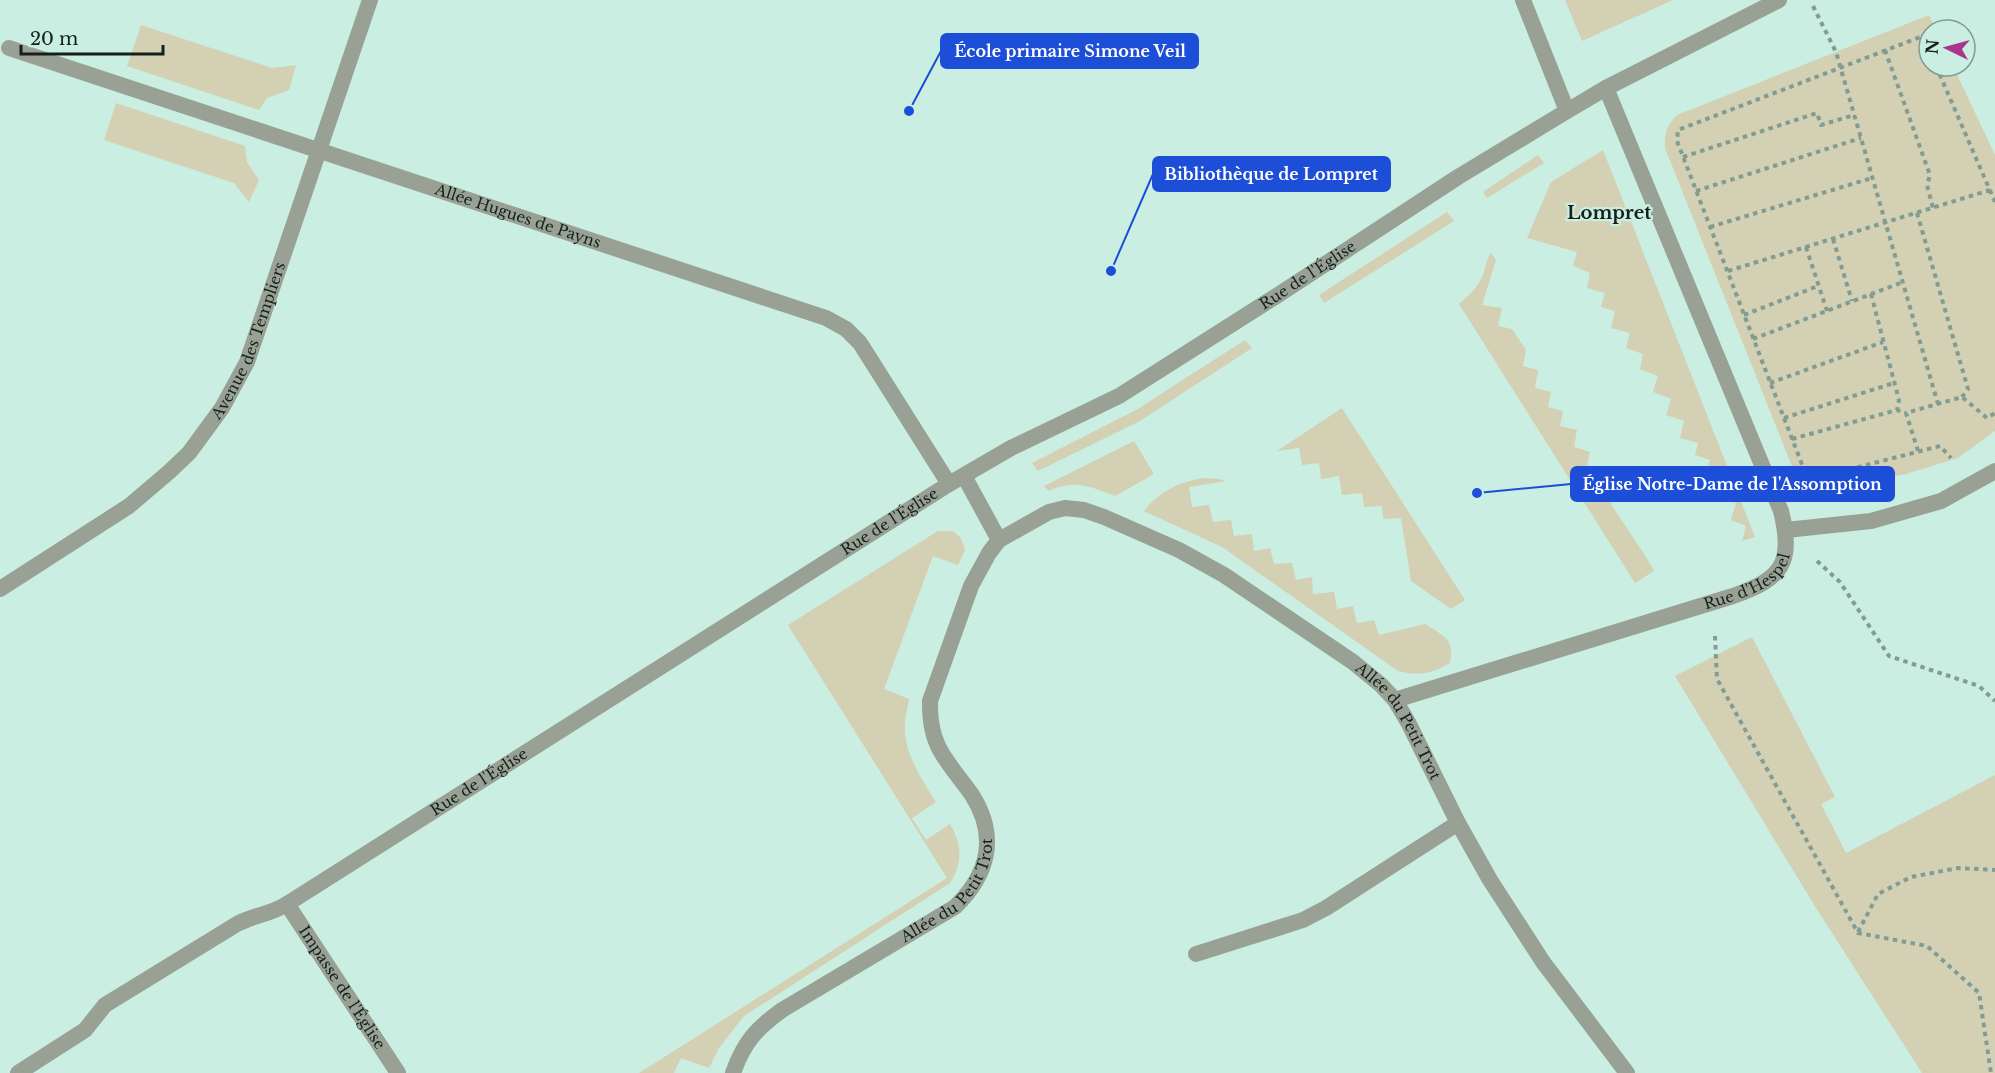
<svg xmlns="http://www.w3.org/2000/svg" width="1995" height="1073" viewBox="0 0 1995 1073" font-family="'Libre Baskerville',serif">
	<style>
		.green { fill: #d3d0b4 }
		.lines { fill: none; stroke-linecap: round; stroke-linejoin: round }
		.path { stroke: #819c93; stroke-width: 4; stroke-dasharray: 4.5 4.5; stroke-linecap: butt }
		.service { stroke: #99a195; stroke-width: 16 }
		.minor { stroke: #99a195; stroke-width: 16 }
		.tertiary { stroke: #99a195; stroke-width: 16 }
		.labels { text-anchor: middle; stroke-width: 4.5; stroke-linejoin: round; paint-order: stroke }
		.street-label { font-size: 15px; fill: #13201c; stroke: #caeee1 }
		.quarter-label { font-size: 18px; font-weight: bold; fill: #13201c; stroke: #caeee1 }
		.leader { fill: none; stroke: #1d4ed8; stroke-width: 2 }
		.callout-dot { fill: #1d4ed8; stroke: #caeee1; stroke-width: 2 }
		.callout { fill: #1d4ed8; stroke: #1d4ed8; stroke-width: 2 }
		.callout-label { font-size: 16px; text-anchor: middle; font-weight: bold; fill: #fff }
	</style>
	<rect width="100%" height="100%" fill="#caeee1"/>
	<path class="green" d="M 1565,0 L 1673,0 L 1582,41 Z
		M 1929,15 L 1936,30 L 1929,30 L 1929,66 L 1953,66 L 1995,155 L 1995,431 L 1958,458 L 1906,474 L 1803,494 L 1665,148 C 1664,134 1667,125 1677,115 Z
		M 141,25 L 272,68 L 296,65 L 289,90 L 267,98 L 259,110 L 127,66 Z
		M 116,103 L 245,146 L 247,162 L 259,180 L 249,202 L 234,183 L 104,140 Z
		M 1603,150 L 1755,537 L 1742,541 L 1746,526 L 1731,520 L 1736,503 L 1719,498 L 1723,482 L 1706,475 L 1710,460 L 1695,455 L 1698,443 L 1680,438 L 1684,421 L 1666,415 L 1671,399 L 1653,392 L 1658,376 L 1640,369 L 1643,354 L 1626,348 L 1630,333 L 1611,328 L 1615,311 L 1601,307 L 1605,293 L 1587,288 L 1590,273 L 1573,266 L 1577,252 L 1527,238 L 1551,182 Z
		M 1538,155 L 1544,163 L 1487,198 L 1483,192 Z
		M 1447,212 L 1454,221 L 1324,303 L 1319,295 Z
		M 1491,253 L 1496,260 L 1482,305 L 1502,308 L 1498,326 L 1512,329 L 1526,350 L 1523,366 L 1538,370 L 1535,388 L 1551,392 L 1548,407 L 1563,411 L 1560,426 L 1577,430 L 1574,447 L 1590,452 L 1587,467 L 1603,473 L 1599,490 L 1615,492 L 1611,504 L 1648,560 L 1654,571 L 1635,583 L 1459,304 C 1471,294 1479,286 1484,272 C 1486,265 1487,258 1491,253 Z
		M 1245,340 L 1252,348 L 1140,421 L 1038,471 L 1032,463 L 1136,410 Z
		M 1342,408 L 1465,600 L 1451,609 L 1411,581 L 1401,518 L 1383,519 L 1382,506 L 1364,507 L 1362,493 L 1342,495 L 1339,476 L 1321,479 L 1319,463 L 1302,465 L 1299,448 L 1277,451 Z
		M 1134,441 L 1154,474 L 1115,496 C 1089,486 1075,479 1048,491 L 1044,486 Z
		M 1204,478 L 1219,479 L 1226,481 L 1189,487 L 1192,507 L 1209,505 L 1213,522 L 1231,520 L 1234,536 L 1252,534 L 1254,551 L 1270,548 L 1274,564 L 1292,563 L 1296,580 L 1312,577 L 1313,594 L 1334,592 L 1337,609 L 1353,606 L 1357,623 L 1374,620 L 1379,635 L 1425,624 C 1443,636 1455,638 1450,663 C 1431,674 1418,676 1398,671 L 1222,547 L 1144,511 C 1158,492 1181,481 1204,478 Z
		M 938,531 L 953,531 L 961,538 L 965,550 L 958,565 L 933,556 L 884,689 L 909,699 C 908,707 905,715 905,723 C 903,753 921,778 936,802 L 912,818 L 926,840 L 950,824 C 962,845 963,862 950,883 L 744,1016 L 719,1048 L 709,1068 L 681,1058 L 674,1073 L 639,1073 L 947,878 L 788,625 Z
		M 1752,637 L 1835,797 L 1821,804 L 1846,853 L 1995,775 L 1995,1073 L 1922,1073 L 1816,908 L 1675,676 Z"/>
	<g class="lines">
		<path class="path" d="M 1813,6 L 1836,52 L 1938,404
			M 1929,49 L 1923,36 L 1678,130 L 1677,141 L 1808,480 L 1940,446 L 1951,458
			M 1885,50 L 1930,175 L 1927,185 L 1933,208
			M 1936,66 L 1995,202
			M 1683,157 L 1817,113 L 1821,125 L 1854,115
			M 1696,191 L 1861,138
			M 1917,213 L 1968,389 L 1962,397
			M 1710,227 L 1872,178
			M 1833,239 L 1852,301
			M 1806,247 L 1827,311
			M 1728,271 L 1990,190
			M 1871,294 L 1899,400 L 1897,410
			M 1744,315 L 1818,286
			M 1753,339 L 1903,282
			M 1770,383 L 1883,342
			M 1784,418 L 1894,383
			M 1792,439 L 1897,410 L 1906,413
			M 1918,451 L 1906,413 L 1962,397 L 1987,418 L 1995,413
			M 1817,561 L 1840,582 L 1889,656 L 1979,686 L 1995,701
			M 1715,636 L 1717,679 L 1858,933 L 1927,946 L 1979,993 L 1991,1073
			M 1858,932 L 1878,894 L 1911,877 L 1958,868 L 1995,870"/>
		<path class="service" d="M 1523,0 L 1567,111
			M 1786,530 L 1871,521 L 1941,501 L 1995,471"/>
		<g class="minor">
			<path id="s1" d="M 9,48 L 826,318 L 846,329 L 860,343 L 949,484"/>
			<path d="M 964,476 L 999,540"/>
			<path id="s2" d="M 0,589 L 129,506 L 169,472 L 189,453 L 222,408 L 247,362 L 370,0"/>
			<path id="s3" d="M 1395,700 L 1733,596 C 1782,579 1794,563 1781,511 L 1606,88"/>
			<path id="s4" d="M 287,904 L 398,1073"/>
			<path d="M 1196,954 L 1303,920 L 1326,908 L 1458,823"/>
			<path id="s5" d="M 733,1073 C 744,1042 756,1029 782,1010 L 955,907 C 989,874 998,836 972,795 C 961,779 946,763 938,746 C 931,731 930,717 930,701 L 971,586 L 989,553 L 999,540 L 1049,512 L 1065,508 L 1084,510 L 1104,517 L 1179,550 L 1224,575 L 1353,662 L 1381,685 L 1395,700 L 1409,724 L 1458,823 L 1490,880 L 1543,962 L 1627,1073"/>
		</g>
		<path class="tertiary" id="s6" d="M 18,1073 L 85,1030 L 105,1005 L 237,924 C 254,915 269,915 287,904 L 949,484 L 1011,448 L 1119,396 L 1278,295 L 1458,177 L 1567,111 L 1606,88 L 1779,0"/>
	</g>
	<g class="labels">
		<g class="street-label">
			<text dy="5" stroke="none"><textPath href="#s1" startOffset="536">Allée Hugues de Payns</textPath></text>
			<text dy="5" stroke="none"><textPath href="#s6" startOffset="1520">Rue de l'Église</textPath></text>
			<text dy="5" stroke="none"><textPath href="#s2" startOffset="362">Avenue des Templiers</textPath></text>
			<text dy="5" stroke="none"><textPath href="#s6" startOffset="1034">Rue de l'Église</textPath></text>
			<text dy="5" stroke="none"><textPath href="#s3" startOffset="374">Rue d'Hespel</textPath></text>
			<text dy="5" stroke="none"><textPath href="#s5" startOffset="1168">Allée du Petit Trot</textPath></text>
			<text dy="5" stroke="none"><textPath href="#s6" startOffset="548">Rue de l'Église</textPath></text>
			<text dy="5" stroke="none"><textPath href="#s5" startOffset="291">Allée du Petit Trot</textPath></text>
			<text dy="5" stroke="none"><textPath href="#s4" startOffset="100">Impasse de l'Église</textPath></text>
		</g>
		<g class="quarter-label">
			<text x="1609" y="219">Lompret</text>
		</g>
	</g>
	<path class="leader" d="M909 111L941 51M1111 271L1153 174M1477 493L1571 484"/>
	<g class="callout-dot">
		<circle cx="909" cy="111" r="6"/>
		<circle cx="1111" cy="271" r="6"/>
		<circle cx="1477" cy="493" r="6"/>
	</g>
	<g class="callout">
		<rect x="941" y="34" width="257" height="34" rx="6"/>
		<rect x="1153" y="157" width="237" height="34" rx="6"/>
		<rect x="1571" y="467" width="323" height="34" rx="6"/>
	</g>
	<g class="callout-label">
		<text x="1070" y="57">École primaire Simone Veil</text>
		<text x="1271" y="180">Bibliothèque de Lompret</text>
		<text x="1732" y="490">Église Notre-Dame de l'Assomption</text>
	</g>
	<g transform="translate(1947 48) rotate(275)"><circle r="28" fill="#caeee1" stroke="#819c92" stroke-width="1.5"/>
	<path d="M0-4.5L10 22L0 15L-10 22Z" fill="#ac358c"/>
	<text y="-9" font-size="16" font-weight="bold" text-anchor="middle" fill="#13201c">N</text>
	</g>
	<path d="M21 45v9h142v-9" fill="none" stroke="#13201c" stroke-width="3"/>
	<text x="30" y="45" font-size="18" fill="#13201c" stroke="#caeee1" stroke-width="4.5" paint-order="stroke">20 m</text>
</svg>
